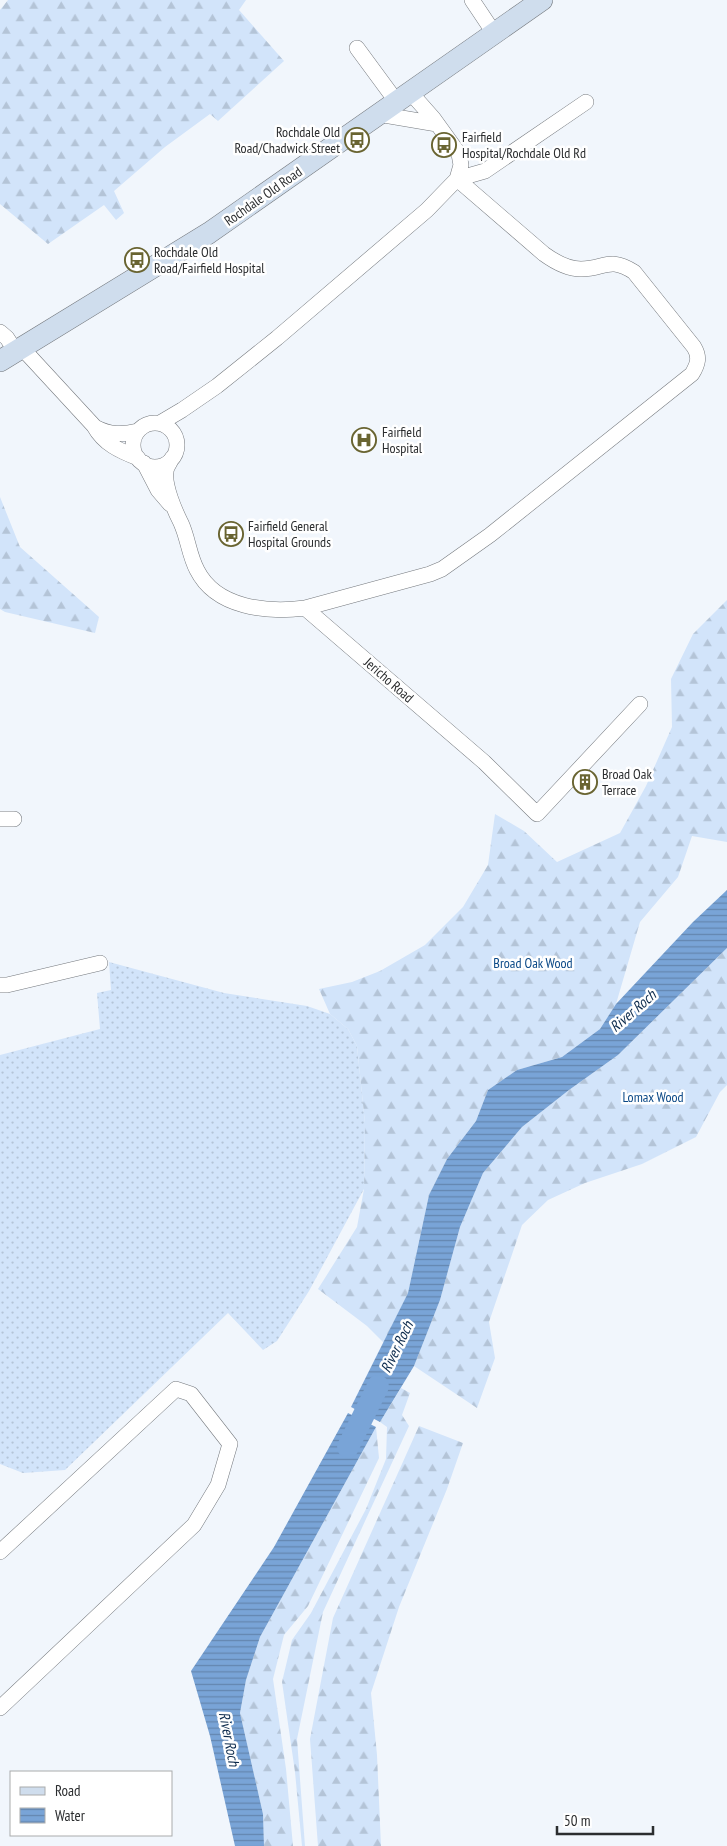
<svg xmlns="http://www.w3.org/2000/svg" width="727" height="1846" viewBox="0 0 727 1846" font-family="'PT Sans Narrow',sans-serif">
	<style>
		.grass { fill: url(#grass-dots) }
		.forest { fill: url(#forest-firs) }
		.water { fill: url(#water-rules) }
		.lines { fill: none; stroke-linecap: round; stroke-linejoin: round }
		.river { stroke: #79a4d7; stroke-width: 22 }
		.street-casing { stroke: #75797e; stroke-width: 16 }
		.secondary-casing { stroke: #75797e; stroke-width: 22 }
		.street { stroke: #fff; stroke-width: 15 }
		.secondary { stroke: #cfdded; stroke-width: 21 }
		.labels { text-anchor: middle; stroke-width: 5; stroke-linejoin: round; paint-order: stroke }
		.poi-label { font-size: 14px; fill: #2b2d2f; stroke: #fff; text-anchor: start }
		.street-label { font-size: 14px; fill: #2b2d2f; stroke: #fff }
		.park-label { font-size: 14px; fill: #0b4987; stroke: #fff }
		.water-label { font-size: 15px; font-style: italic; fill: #0c2a4c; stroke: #fff }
	</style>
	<defs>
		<pattern id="grass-dots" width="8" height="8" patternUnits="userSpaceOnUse" patternTransform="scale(1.25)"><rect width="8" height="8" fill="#d2e4fa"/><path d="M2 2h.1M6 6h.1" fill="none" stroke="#b4c4d7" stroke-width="1.8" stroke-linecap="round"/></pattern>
		<pattern id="forest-firs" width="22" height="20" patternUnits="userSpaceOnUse" patternTransform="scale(1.25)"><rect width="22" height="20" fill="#d2e4fa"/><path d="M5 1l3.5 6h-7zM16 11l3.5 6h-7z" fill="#b4c4d7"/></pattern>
		<pattern id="water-rules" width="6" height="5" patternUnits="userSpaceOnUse" patternTransform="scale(1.25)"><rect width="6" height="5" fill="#79a4d7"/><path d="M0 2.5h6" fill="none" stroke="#6386af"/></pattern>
	</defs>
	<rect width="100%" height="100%" fill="#f1f6fc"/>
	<path class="grass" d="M 109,962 L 224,993 L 307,1006 L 330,1014 L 348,1029 L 357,1046 L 365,1123 L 364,1189 L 309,1291 L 277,1341 L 263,1350 L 228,1313 L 65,1470 L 23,1473 L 0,1464 L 0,1055 L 100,1029 L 97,993 L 111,990 Z"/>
	<path class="forest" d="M 8,0 L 246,0 L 239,10 L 284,61 L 218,121 L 210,114 L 165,147 L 114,191 L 124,213 L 116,220 L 104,205 L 48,244 L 0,204 L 0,10 Z
		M 0,497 L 20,547 L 99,617 L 95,633 L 5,612 L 0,609 Z
		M 727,600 L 727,842 L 692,836 L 678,877 L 640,922 L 616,1004 L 600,1029 L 562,1057 L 517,1070 L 488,1090 L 476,1121 L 447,1159 L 429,1195 L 408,1293 L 384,1343 L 367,1326 L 318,1289 L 357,1227 L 364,1189 L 365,1123 L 357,1046 L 348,1029 L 330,1014 L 319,989 L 352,982 L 380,971 L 425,945 L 463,907 L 488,865 L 495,814 L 524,831 L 557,862 L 620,833 L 646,786 L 672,727 L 671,679 L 693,634 Z
		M 727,948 L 727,1085 L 720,1092 L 696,1137 L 642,1164 L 585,1183 L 548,1200 L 522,1225 L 489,1322 L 495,1358 L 477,1408 L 414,1366 L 440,1300 L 460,1227 L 483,1173 L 522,1127 L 569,1090 L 618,1055 Z
		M 401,1388 L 410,1393 L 402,1415 L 409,1426 L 323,1612 L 297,1739 L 305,1846 L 302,1846 L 295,1772 L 282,1682 L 292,1640 L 311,1613 L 366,1509 L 386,1459 L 387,1427 L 380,1422 Z
		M 419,1426 L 463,1443 L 447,1489 L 399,1607 L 371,1693 L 377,1755 L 381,1846 L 318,1846 L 310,1739 L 333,1618 Z
		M 376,1427 L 379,1458 L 308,1606 L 284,1635 L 273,1679 L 286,1769 L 293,1846 L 264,1846 L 263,1814 L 240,1713 L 246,1680 L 260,1637 Z"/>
	<path class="water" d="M 727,890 L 727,948 L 618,1055 L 569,1090 L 522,1127 L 483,1173 L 460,1227 L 440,1300 L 414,1366 L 380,1422 L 351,1407 L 408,1293 L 429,1195 L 447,1159 L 476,1121 L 488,1090 L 517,1070 L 562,1057 L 600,1029 L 616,1004 L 693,922 Z
		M 348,1413 L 376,1427 L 260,1637 L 246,1680 L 240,1713 L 263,1814 L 264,1846 L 235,1846 L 210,1736 L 191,1671 L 274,1547 Z"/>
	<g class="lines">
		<path class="river" d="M 348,1447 L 378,1386"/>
		<defs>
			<path id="street" d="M 472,0 L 494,33
				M 357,48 L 396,101
				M 378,114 L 437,124
				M 457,179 L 485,171 L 586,102
				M 0,332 L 7,338 L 16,352
				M 22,348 L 94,426 C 104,444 120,451 138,458
				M 160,423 L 182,410 L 217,386 L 277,338 L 427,210 L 457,179 L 461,165 L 459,154 L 433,118 L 410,92
				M133 445a22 22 0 1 1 44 0a22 22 0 1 1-44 0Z
				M 95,427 C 110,435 122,435 138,431
				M 172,458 C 170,463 166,467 166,472 C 164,486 175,511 181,523 C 188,538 189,555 197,570 C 216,608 267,613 305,608 L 430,574 L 442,569 L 490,535 L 692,374 C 698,364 700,357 694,347 L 634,272 C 609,256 605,269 581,269 C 567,269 555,262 544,254 L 457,179
				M 144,463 L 158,490 L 170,504
				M 305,608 L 484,762 L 537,814 L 640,704
				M 0,819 L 14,819
				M 0,985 L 7,985 L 100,963
				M 0,1552 L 176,1389 L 191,1394 L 230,1444 L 218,1485 L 194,1525 L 0,1708"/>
			<path id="secondary" d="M 0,361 L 209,233 L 542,0"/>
		</defs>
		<use href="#street" class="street-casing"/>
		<use href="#secondary" class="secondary-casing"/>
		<use href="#street" class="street"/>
		<use href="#secondary" class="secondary"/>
	</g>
	<defs>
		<symbol id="bus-ring" viewBox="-11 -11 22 22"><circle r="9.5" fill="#fff" stroke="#696431" stroke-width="1.5"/><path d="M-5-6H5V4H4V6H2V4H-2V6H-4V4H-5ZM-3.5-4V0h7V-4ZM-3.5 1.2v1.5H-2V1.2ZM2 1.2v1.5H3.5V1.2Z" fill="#696431"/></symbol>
		<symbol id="hospital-ring" viewBox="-11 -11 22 22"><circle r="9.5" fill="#fff" stroke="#696431" stroke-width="1.5"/><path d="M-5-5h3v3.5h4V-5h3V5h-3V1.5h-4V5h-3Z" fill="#696431"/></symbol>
		<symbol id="building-ring" viewBox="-11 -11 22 22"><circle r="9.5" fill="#fff" stroke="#696431" stroke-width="1.5"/><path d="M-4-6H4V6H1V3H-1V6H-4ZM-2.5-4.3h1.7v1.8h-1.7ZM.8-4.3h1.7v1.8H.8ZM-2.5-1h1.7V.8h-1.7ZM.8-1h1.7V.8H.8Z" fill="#696431"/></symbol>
	</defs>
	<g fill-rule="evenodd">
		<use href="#bus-ring" x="343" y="126" width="28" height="28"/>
		<use href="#bus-ring" x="430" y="131" width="28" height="28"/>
		<use href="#bus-ring" x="123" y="246" width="28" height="28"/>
		<use href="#hospital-ring" x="350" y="426" width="28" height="28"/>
		<use href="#bus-ring" x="217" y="520" width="28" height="28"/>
		<use href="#building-ring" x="571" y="768" width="28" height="28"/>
	</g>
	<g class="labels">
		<g class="poi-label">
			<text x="340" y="137" text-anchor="end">Rochdale Old<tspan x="340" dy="16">Road/Chadwick Street</tspan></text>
			<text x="462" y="142">Fairfield<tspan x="462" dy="16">Hospital/Rochdale Old Rd</tspan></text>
			<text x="154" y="257">Rochdale Old<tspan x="154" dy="16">Road/Fairfield Hospital</tspan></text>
			<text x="382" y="437">Fairfield<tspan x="382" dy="16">Hospital</tspan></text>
			<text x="248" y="531">Fairfield General<tspan x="248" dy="16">Hospital Grounds</tspan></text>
			<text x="602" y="779">Broad Oak<tspan x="602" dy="16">Terrace</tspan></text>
		</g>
		<g class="street-label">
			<text transform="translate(263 196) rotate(-35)" y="5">Rochdale Old Road</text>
			<text transform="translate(389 680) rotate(41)" y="5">Jericho Road</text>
		</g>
		<g class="park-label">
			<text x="533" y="968">Broad Oak Wood</text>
			<text x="653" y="1102">Lomax Wood</text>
		</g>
		<g class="water-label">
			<text transform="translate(633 1011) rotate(-41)" y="5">River Roch</text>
			<text transform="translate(397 1347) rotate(-64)" y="5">River Roch</text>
			<text transform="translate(229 1739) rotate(79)" y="5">River Roch</text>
		</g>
	</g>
	<rect x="10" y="1771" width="162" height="65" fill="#ffffff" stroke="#aaabac"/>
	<rect x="20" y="1787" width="25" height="8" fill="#cfdded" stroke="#aaabac"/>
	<text x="55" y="1796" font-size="15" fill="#2b2d2f">Road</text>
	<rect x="20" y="1808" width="25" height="15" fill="url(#water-rules)" stroke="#aaabac"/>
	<text x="55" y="1821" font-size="15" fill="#2b2d2f">Water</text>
	<path d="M557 1826v8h96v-8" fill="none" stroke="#2b2d2f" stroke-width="2.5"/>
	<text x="564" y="1826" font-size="15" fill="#2b2d2f" stroke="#ffffff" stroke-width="4" paint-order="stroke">50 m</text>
</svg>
